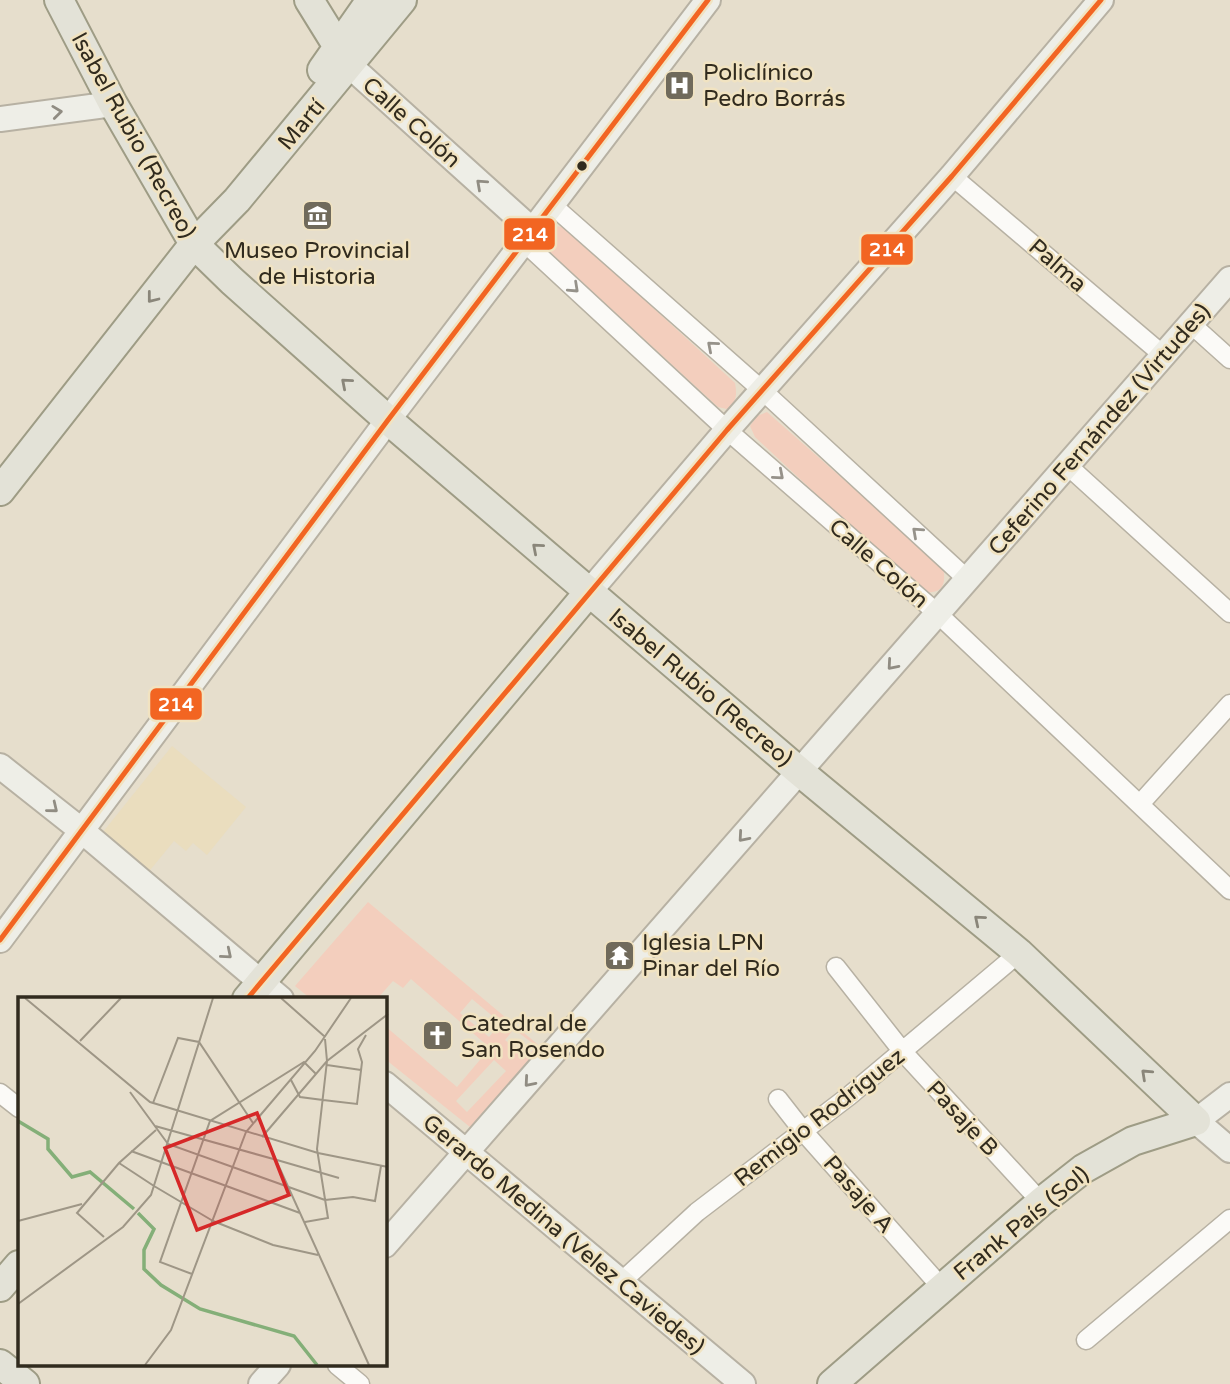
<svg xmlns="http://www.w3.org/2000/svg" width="1230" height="1384" viewBox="0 0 1230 1384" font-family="'Varela Round',sans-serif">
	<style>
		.built { fill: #eaddbe }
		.green { fill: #f3cebd; fill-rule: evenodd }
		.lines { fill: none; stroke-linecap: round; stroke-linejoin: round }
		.street-casing { stroke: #b7b1a3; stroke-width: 21 }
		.secondary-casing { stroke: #b7b1a3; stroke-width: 28 }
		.primary-casing { stroke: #9e9c85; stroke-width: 32 }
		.street { stroke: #fbfaf7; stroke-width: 18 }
		.secondary { stroke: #eeeee7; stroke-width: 24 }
		.primary { stroke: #e3e2d7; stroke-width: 28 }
		.bus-1-casing { stroke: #f1e3c1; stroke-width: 10 }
		.bus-1 { stroke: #f26522; stroke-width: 5 }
		.oneway { stroke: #908c82 }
		.oneway2 { stroke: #96928a }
		.oneway3 { stroke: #8a867a }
		.bus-dot { fill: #312b1e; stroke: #f1e3c1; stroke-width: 2.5 }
		.labels { text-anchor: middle; stroke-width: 5; stroke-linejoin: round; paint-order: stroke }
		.poi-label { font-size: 23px; fill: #312b1e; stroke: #f1e3c1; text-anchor: start }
		.street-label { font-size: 23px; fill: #312b1e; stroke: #f1e3c1 }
		.inset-river { fill: none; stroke: #84af78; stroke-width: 3.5 }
		.inset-road { fill: none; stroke: #9e9686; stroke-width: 2 }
		.view { fill: #d62828; fill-opacity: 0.15; stroke: #d62828; stroke-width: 3.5 }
		.inset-edge { fill: none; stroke: #312b1e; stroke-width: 3.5 }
		.line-badge { stroke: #f1e3c1; stroke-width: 2.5 }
		.badge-label { font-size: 19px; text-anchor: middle; font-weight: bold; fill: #fff }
	</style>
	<rect width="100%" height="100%" fill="#e6decc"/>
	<path class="built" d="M 172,746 L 246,807 L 207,855 L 193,843 L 186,851 L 174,841 L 146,875 L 99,837 Z"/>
	<path class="green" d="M 551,226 L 565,227 L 735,383 C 737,394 737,402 727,409 L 718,407 L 545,248 L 544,237 Z
		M 767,412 L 943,567 C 947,587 941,594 921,592 L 755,437 L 750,426 L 757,416 Z
		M 368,902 L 542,1048 L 470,1127 L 385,1059 L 385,1026 L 457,1087 L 490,1048 L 411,979 L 403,988 L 393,981 L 377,999 L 311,999 L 295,986 ZM 472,999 L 501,1023 L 489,1037 L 460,1013 ZM 514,1029 L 536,1046 L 527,1058 L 505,1040 ZM 494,1060 L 506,1071 L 467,1112 L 456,1101 Z"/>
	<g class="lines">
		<defs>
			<path id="street" d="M 952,176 L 1163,355
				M 551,204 L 763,391 L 967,579
				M 524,242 L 727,430 L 937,613 L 1230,890
				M 1191,324 L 1230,359
				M 1067,465 L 1230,613
				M 1140,804 L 1230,704
				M 836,967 L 903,1052 L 1041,1202
				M 0,1093 L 19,1108
				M 778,1099 L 803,1131 L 942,1288
				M 620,1283 L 697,1212 L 849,1096 L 1019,953
				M 1086,1340 L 1230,1219
				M 337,1365 L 360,1384"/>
			<path id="secondary" d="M 349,65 L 532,230
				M 0,119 L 113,104
				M 589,592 L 727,430 L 952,176 L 1101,0
				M 0,766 L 81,830 L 281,999
				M 0,940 L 388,420 L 708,0
				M 385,1084 L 743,1384
				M 1230,1095 L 1196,1121 L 1230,1150
				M 385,1245 L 1230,279
				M 261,1384 L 278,1365"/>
			<path id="primary" d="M 59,0 L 113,104 L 194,244 L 232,281 L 388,420 L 800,772 L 1019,953 L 1196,1121 L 1133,1141 L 1083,1169 L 1041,1202 L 832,1384
				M 309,0 L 348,63
				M 322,70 L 371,0
				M 0,491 L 194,244 L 237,200 L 402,0
				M 247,999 L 589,592
				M 0,1287 L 19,1265
				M 0,1364 L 25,1384"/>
		</defs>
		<use href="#street" class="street-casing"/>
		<use href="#secondary" class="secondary-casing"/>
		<use href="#primary" class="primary-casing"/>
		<use href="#street" class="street"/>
		<use href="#secondary" class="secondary"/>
		<use href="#primary" class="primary"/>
		<defs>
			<path id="bus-1" d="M 0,940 L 388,420 L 708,0
				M 247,999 L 727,430 L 952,176 L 1101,0"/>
		</defs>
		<use href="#bus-1" class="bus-1-casing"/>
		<use href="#bus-1" class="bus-1"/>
	</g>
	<defs><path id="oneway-chevron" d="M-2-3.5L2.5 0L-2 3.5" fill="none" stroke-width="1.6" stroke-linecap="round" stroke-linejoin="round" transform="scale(1.75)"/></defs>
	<g class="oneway">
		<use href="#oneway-chevron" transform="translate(57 112) rotate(-7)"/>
		<use href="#oneway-chevron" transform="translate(481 184) rotate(-138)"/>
		<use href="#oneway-chevron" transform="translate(892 665) rotate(131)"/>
		<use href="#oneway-chevron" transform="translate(53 808) rotate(39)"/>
		<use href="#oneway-chevron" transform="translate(743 837) rotate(131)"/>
		<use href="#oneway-chevron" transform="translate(227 954) rotate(40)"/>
		<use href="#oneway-chevron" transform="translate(529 1082) rotate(131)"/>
	</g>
	<g class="oneway2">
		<use href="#oneway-chevron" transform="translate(574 288) rotate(43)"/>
		<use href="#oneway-chevron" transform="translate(712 346) rotate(-139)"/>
		<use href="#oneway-chevron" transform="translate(779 475) rotate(41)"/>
		<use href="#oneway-chevron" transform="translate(917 532) rotate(-138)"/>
	</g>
	<g class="oneway3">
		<use href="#oneway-chevron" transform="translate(152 298) rotate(128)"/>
		<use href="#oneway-chevron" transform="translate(346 383) rotate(-139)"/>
		<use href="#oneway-chevron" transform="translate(537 548) rotate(-139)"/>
		<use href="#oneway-chevron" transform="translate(979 920) rotate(-140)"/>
		<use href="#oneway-chevron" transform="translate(1146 1074) rotate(-137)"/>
	</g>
	<defs>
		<symbol id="hospital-square" viewBox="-11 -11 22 22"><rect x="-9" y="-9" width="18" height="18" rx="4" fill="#706a5b" stroke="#f1e3c1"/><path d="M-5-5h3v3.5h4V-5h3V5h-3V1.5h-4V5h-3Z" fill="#fff"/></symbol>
		<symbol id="museum-square" viewBox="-11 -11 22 22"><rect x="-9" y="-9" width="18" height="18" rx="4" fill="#706a5b" stroke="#f1e3c1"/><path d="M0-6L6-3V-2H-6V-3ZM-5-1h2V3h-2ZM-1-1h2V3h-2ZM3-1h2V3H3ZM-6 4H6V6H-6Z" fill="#fff"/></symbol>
		<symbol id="temple-square" viewBox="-11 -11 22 22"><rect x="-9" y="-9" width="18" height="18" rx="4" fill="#706a5b" stroke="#f1e3c1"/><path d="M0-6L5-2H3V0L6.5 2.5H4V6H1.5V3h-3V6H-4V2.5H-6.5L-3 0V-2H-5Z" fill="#fff"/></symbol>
		<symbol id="church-square" viewBox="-11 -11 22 22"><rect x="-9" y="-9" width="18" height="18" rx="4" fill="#706a5b" stroke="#f1e3c1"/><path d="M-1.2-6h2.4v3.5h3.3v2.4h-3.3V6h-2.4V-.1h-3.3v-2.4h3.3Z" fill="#fff"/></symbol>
	</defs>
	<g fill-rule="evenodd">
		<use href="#hospital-square" x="662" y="68" width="35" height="35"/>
		<use href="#museum-square" x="300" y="198" width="35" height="35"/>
		<use href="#temple-square" x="602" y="938" width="35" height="35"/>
		<use href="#church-square" x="420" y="1018" width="35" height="35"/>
	</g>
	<circle class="bus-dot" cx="582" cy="166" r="6"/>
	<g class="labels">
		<g class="poi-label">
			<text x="703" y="80">Policlínico<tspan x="703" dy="26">Pedro Borrás</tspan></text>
			<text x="317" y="258" text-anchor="middle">Museo Provincial<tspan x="317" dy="26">de Historia</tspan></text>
			<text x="642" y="950">Iglesia LPN<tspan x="642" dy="26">Pinar del Río</tspan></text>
			<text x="461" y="1031">Catedral de<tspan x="461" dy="26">San Rosendo</tspan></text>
		</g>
		<g class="street-label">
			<text transform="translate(412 122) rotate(42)" y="8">Calle Colón</text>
			<text transform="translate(301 124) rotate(-50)" y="8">Martí</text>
			<text transform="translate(134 135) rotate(61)" y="8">Isabel Rubio (Recreo)</text>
			<text transform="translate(1058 265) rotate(41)" y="8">Palma</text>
			<text transform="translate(1099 429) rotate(-49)" y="8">Ceferino Fernández (Virtudes)</text>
			<text transform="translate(879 563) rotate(41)" y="8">Calle Colón</text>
			<text transform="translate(701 687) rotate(40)" y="8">Isabel Rubio (Recreo)</text>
			<text transform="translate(819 1117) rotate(-38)" y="8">Remigio Rodríguez</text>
			<text transform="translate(963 1118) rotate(47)" y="8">Pasaje B</text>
			<text transform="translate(859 1194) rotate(49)" y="8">Pasaje A</text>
			<text transform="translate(1021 1223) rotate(-39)" y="8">Frank País (Sol)</text>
			<text transform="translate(564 1234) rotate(40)" y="8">Gerardo Medina (Velez Caviedes)</text>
		</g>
	</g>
	<g transform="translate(18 997)">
		<rect width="369" height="369" fill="#e6decc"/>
		<path class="inset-river" d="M 0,124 L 30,142 L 30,152 L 54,180 L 72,175 L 116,212M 120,216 L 136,232 L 126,253 L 126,272 L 143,288 L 182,312 L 276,339 L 299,368"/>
		<path class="inset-road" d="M 7,1 L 132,105 L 300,156 L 370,170M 263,1 L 306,39M 62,44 L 103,1M 309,68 L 343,73M 273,83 L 282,100 L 305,103M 112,95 L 150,147 L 307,203M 305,103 L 339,107 L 344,65 L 340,52 L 348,38M 135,106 L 160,41 L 181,45 L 235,126M 137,129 L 259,163M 244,140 L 309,64 L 370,17M 248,141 L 351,368M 113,154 L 282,216M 259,163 L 321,181M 101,166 L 136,189M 136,189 L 195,224M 307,203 L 335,200 L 357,204 L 363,169M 0,224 L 64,207M 195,224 L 255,248 L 300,258M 287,225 L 310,221 L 299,152 L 309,64 L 307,42M 86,240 L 59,216 L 101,166 L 138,133M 174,277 L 142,265 L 192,124 L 286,65 L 298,77M 0,307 L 105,230 L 133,198 L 195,1M 127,368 L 153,333 L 228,135 L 297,54 L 333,1"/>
		<path class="view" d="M 239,116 L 271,198 L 179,233 L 147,151 Z"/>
		<rect width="369" height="369" class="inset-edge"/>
	</g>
	<g class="line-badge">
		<rect x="503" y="217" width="53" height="34" rx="7" fill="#f26522"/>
		<rect x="860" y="233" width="54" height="33" rx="7" fill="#f26522"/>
		<rect x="149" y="687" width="54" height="34" rx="7" fill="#f26522"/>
	</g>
	<g class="badge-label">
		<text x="530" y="241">214</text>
		<text x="887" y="256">214</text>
		<text x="176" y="711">214</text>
	</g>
</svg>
